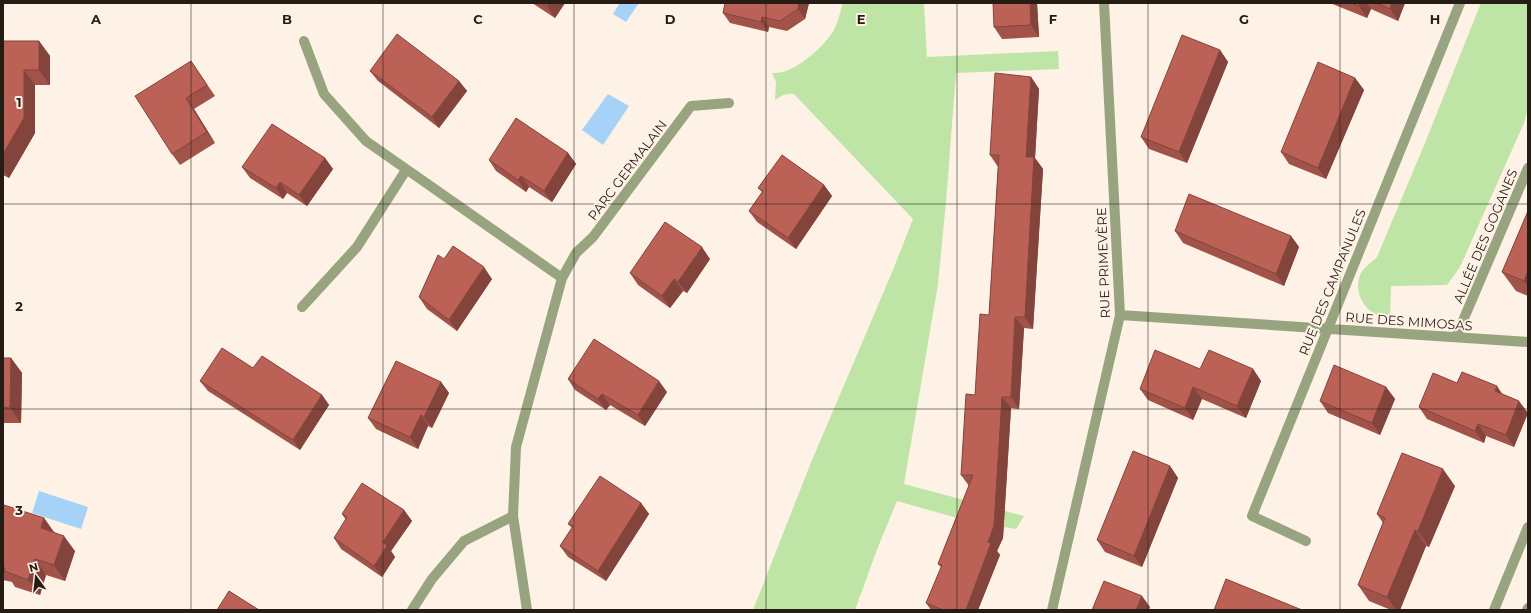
<svg xmlns="http://www.w3.org/2000/svg" width="1531" height="613" viewBox="0 0 1531 613" font-family="Montserrat,sans-serif">
	<style>
		.green { fill: #bfe5a6 }
		.water { fill: #a6d2f8 }
		.lines { fill: none; stroke-linecap: round; stroke-linejoin: round }
		.minor { stroke: #98a47f; stroke-width: 10 }
		.tertiary { stroke: #98a47f; stroke-width: 10 }
		.wall { fill: #a1534a }
		.shaded-wall { fill: #83443c }
		.building { fill: #bb6156; stroke: #83443c }
		.grid { fill: none; stroke: #241c15; stroke-width: 1; stroke-opacity: 0.55 }
		.labels { text-anchor: middle; stroke-width: 4; stroke-linejoin: round; paint-order: stroke }
		.street-label { font-size: 13px; fill: #241c15; stroke: #fef1e5 }
		.grid-label { font-size: 13px; text-anchor: middle; font-weight: bold; fill: #241c15; stroke: #fef1e5; stroke-width: 4; stroke-linejoin: round; paint-order: stroke }
	</style>
	<rect width="100%" height="100%" fill="#fef1e5"/>
	<path class="green" d="M 843,3 L 924,3 L 927,57 L 1058,51 L 1059,69 L 956,73 L 946,202 L 938,284 L 904,484 L 1024,516 L 1016,529 L 968,521 L 897,501 L 878,547 L 855,610 L 753,610 L 810,465 L 893,270 L 913,219 L 794,94 C 786,93 781,96 775,100 L 776,82 L 772,73 C 793,75 821,49 832,33 C 838,24 840,12 843,3 Z
		M 1481,3 L 1528,3 L 1528,108 L 1524,123 L 1460,267 L 1447,285 L 1391,286 L 1390,318 C 1368,318 1351,294 1361,273 C 1364,267 1372,262 1377,257 L 1425,143 Z"/>
	<path class="water" d="M 620,3 L 639,3 L 626,22 L 613,14 Z
		M 608,94 L 629,106 L 603,145 L 582,130 Z
		M 39,491 L 88,507 L 81,529 L 32,513 Z"/>
	<g class="lines">
		<path class="minor" d="M 304,41 L 324,94 L 366,141 L 562,278
			M 302,307 L 357,247 L 406,170
			M 1120,315 L 1528,342
			M 1456,337 L 1528,168
			M 1306,541 L 1252,516 L 1460,3
			M 412,610 L 432,579 L 464,541 L 513,516
			M 527,610 L 513,516 L 516,447 L 562,278 L 576,253 L 593,237 L 691,106 L 729,103
			M 1052,610 L 1120,315 L 1104,3"/>
		<path class="tertiary" d="M 1494,610 L 1528,527
			M 1527,610 L 1528,608"/>
	</g>
	<path class="wall" d="M 532,3 L 565,3 L 555,18 Z
		M 809,3 L 805,19 L 787,31 L 769,27 L 768,32 L 730,23 L 723,13 Z
		M 1037,3 L 1039,37 L 1002,39 L 994,27 Z
		M 1330,3 L 1405,3 L 1398,21 L 1371,9 L 1367,18 Z
		M 3,41 L 39,41 L 50,56 L 50,85 L 35,85 L 35,133 L 9,178 L 3,175 Z
		M 1220,50 L 1228,62 L 1187,163 L 1149,149 L 1141,137 Z
		M 191,61 L 215,96 L 194,109 L 215,143 L 180,165 L 172,154 Z
		M 370,71 L 459,81 L 467,91 L 439,128 L 378,81 Z
		M 1031,77 L 1039,89 L 1035,158 L 1043,169 L 1033,329 L 1024,328 L 1019,409 L 1011,408 L 1003,538 L 997,551 L 1000,555 L 978,610 L 931,610 L 926,603 L 941,567 L 938,564 L 969,486 L 961,475 L 989,315 L 998,167 L 990,155 Z
		M 1355,78 L 1364,90 L 1326,179 L 1289,164 L 1281,152 Z
		M 568,153 L 576,164 L 552,202 L 529,187 L 526,192 L 496,171 L 489,160 Z
		M 325,158 L 333,169 L 307,206 L 287,193 L 283,199 L 250,178 L 242,167 Z
		M 824,185 L 832,196 L 796,249 L 757,222 L 749,211 L 762,192 L 758,188 Z
		M 1528,211 L 1528,296 L 1516,291 L 1502,272 Z
		M 1175,231 L 1291,236 L 1299,247 L 1284,286 L 1183,243 Z
		M 444,259 L 492,279 L 457,331 L 427,309 L 419,297 Z
		M 710,259 L 687,293 L 683,291 L 670,308 L 638,285 L 630,273 Z
		M 3,358 L 11,358 L 22,373 L 21,423 L 3,423 Z
		M 253,368 L 322,395 L 329,405 L 300,450 L 208,391 L 200,381 Z
		M 1200,369 L 1253,369 L 1261,381 L 1246,418 L 1202,399 L 1193,420 L 1148,400 L 1140,389 Z
		M 568,379 L 667,392 L 645,426 L 610,405 L 606,410 L 575,390 Z
		M 441,382 L 449,393 L 432,428 L 428,426 L 418,449 L 376,429 L 368,418 Z
		M 1457,383 L 1502,394 L 1528,413 L 1514,447 L 1486,436 L 1484,443 L 1427,419 L 1419,407 Z
		M 1386,387 L 1395,399 L 1380,435 L 1328,413 L 1320,401 Z
		M 1170,466 L 1178,478 L 1142,567 L 1105,552 L 1097,540 Z
		M 1455,486 L 1429,547 L 1426,546 L 1400,610 L 1391,610 L 1369,601 L 1358,585 L 1383,523 L 1377,514 Z
		M 641,503 L 649,514 L 606,581 L 568,557 L 560,546 L 572,528 L 568,524 Z
		M 3,509 L 44,518 L 54,532 L 75,551 L 65,581 L 46,575 L 40,595 L 15,587 L 12,582 L 3,580 Z
		M 404,510 L 412,521 L 391,551 L 395,557 L 382,577 L 341,549 L 334,538 L 346,520 L 342,514 Z"/>
	<path class="shaded-wall" d="M 549,3 L 565,3 L 555,18 L 547,6 Z
		M 799,3 L 809,3 L 805,19 L 798,9 Z
		M 1030,3 L 1037,3 L 1039,37 L 1031,25 Z
		M 1360,3 L 1366,3 L 1371,9 L 1367,18 L 1359,6 Z
		M 1392,3 L 1405,3 L 1398,21 L 1390,9 Z
		M 762,17 L 769,27 L 768,32 L 761,22 Z
		M 39,41 L 50,56 L 50,85 L 39,70 Z
		M 1220,50 L 1228,62 L 1187,163 L 1179,152 Z
		M 24,70 L 35,85 L 35,133 L 9,178 L 3,170 L 3,154 Z
		M 1031,77 L 1039,89 L 1035,158 L 1043,169 L 1033,329 L 1025,317 L 1026,157 Z
		M 1355,78 L 1364,90 L 1326,179 L 1318,168 Z
		M 459,81 L 467,91 L 439,128 L 432,117 Z
		M 186,98 L 194,109 L 215,143 L 207,132 Z
		M 568,153 L 576,164 L 552,202 L 544,191 Z
		M 325,158 L 333,169 L 307,206 L 299,195 Z
		M 521,176 L 529,187 L 526,192 L 518,180 Z
		M 280,182 L 287,193 L 283,199 L 276,188 Z
		M 824,185 L 832,196 L 796,249 L 788,238 Z
		M 1291,236 L 1299,247 L 1284,286 L 1276,274 Z
		M 702,247 L 710,259 L 687,293 L 678,282 Z
		M 484,267 L 492,279 L 457,331 L 449,320 Z
		M 1528,271 L 1528,287 L 1524,281 Z
		M 674,279 L 683,291 L 670,308 L 662,296 Z
		M 1015,317 L 1024,328 L 1019,409 L 1011,397 Z
		M 11,358 L 22,373 L 21,423 L 10,408 Z
		M 1253,369 L 1261,381 L 1246,418 L 1237,406 Z
		M 659,381 L 667,392 L 645,426 L 638,415 Z
		M 441,382 L 449,393 L 432,428 L 424,417 Z
		M 1497,386 L 1505,398 L 1495,391 Z
		M 1193,387 L 1202,399 L 1193,420 L 1185,408 Z
		M 1386,387 L 1395,399 L 1380,435 L 1372,423 Z
		M 602,394 L 610,405 L 606,410 L 598,399 Z
		M 322,395 L 329,405 L 300,450 L 293,440 Z
		M 1002,397 L 1011,408 L 1003,538 L 997,551 L 1000,555 L 978,610 L 966,610 Z
		M 1519,401 L 1528,413 L 1514,447 L 1506,435 Z
		M 421,415 L 428,426 L 418,449 L 410,437 Z
		M 1478,424 L 1486,436 L 1484,443 L 1475,431 Z
		M 1170,466 L 1178,478 L 1142,567 L 1134,556 Z
		M 1443,469 L 1455,486 L 1429,547 L 1418,531 Z
		M 641,503 L 649,514 L 606,581 L 598,571 Z
		M 404,510 L 412,521 L 391,551 L 395,557 L 382,577 L 374,566 L 383,542 Z
		M 44,518 L 55,534 L 41,528 Z
		M 1415,530 L 1426,546 L 1400,610 L 1396,610 L 1387,597 Z
		M 64,536 L 75,551 L 65,581 L 54,565 Z
		M 35,559 L 46,575 L 40,595 L 28,580 Z
		M 1142,596 L 1150,607 L 1149,610 L 1136,610 Z"/>
	<path class="building" d="M 542,3 L 549,3 L 547,6 Z
		M 725,3 L 799,3 L 798,9 L 780,21 L 762,17 L 761,22 L 723,13 Z
		M 993,3 L 1030,3 L 1031,25 L 994,27 Z
		M 1351,3 L 1360,3 L 1359,6 Z
		M 1376,3 L 1392,3 L 1390,9 Z
		M 397,34 L 459,81 L 432,117 L 370,71 Z
		M 1182,35 L 1220,50 L 1179,152 L 1141,137 Z
		M 3,41 L 39,41 L 39,70 L 24,70 L 24,118 L 3,154 Z
		M 191,61 L 207,85 L 186,98 L 207,132 L 172,154 L 135,96 Z
		M 1318,62 L 1355,78 L 1318,168 L 1281,152 Z
		M 995,73 L 1031,77 L 1026,157 L 1034,157 L 1025,317 L 1015,317 L 1011,397 L 1002,397 L 994,526 L 988,542 L 991,543 L 966,610 L 943,610 L 926,603 L 942,565 L 938,564 L 973,475 L 961,475 L 966,394 L 975,395 L 980,314 L 989,315 L 999,155 L 990,155 Z
		M 516,118 L 568,153 L 544,191 L 521,176 L 518,180 L 489,160 Z
		M 272,124 L 325,158 L 299,195 L 280,182 L 276,188 L 242,167 Z
		M 782,155 L 824,185 L 788,238 L 749,211 L 763,191 L 758,188 Z
		M 1189,194 L 1291,236 L 1276,274 L 1175,231 Z
		M 1528,211 L 1528,271 L 1524,281 L 1502,272 Z
		M 665,222 L 702,247 L 678,282 L 674,279 L 662,296 L 630,273 Z
		M 453,246 L 484,267 L 449,320 L 419,297 L 438,255 L 444,259 Z
		M 594,339 L 659,381 L 638,415 L 602,394 L 598,399 L 568,379 Z
		M 222,348 L 253,368 L 262,356 L 322,395 L 293,440 L 200,381 Z
		M 1155,350 L 1200,369 L 1209,350 L 1253,369 L 1237,406 L 1193,387 L 1185,408 L 1140,389 Z
		M 3,358 L 11,358 L 10,408 L 3,407 Z
		M 396,361 L 441,382 L 424,417 L 421,415 L 410,437 L 368,418 Z
		M 1334,365 L 1386,387 L 1372,423 L 1320,401 Z
		M 1462,372 L 1497,386 L 1495,391 L 1519,401 L 1506,435 L 1478,424 L 1475,431 L 1419,407 L 1433,373 L 1457,383 Z
		M 1133,451 L 1170,466 L 1134,556 L 1097,540 Z
		M 1402,453 L 1443,469 L 1418,531 L 1415,530 L 1387,597 L 1358,585 L 1385,518 L 1377,514 Z
		M 600,476 L 641,503 L 598,571 L 560,546 L 573,526 L 568,524 Z
		M 362,483 L 404,510 L 383,542 L 387,546 L 374,566 L 334,538 L 347,517 L 342,514 Z
		M 4,505 L 44,518 L 41,528 L 64,536 L 54,565 L 35,559 L 28,580 L 4,571 L 5,568 L 3,567 L 3,509 Z
		M 1226,579 L 1302,610 L 1214,610 Z
		M 1104,581 L 1142,596 L 1136,610 L 1092,610 Z
		M 229,591 L 259,610 L 217,610 Z"/>
	<path class="grid" d="M 191,3 L 191,610M 383,3 L 383,610M 574,3 L 574,610M 766,3 L 766,610M 957,3 L 957,610M 1148,3 L 1148,610M 1340,3 L 1340,610M 3,204 L 1528,204M 3,409 L 1528,409"/>
	<g class="labels">
		<g class="street-label">
			<text transform="translate(627 170) rotate(-53)" y="5">PARC GERMALAIN</text>
			<text transform="translate(1485 236) rotate(-67)" y="5">ALLÉE DES GOGANES</text>
			<text transform="translate(1103 263) rotate(-92)" y="5">RUE PRIMEVÈRE</text>
			<text transform="translate(1332 282) rotate(-68)" y="5">RUE DES CAMPANULES</text>
			<text transform="translate(1409 321) rotate(4)" y="5">RUE DES MIMOSAS</text>
		</g>
	</g>
	<g class="grid-label">
		<text x="96" y="24">A</text>
		<text x="287" y="24">B</text>
		<text x="478" y="24">C</text>
		<text x="670" y="24">D</text>
		<text x="861" y="24">E</text>
		<text x="1053" y="24">F</text>
		<text x="1244" y="24">G</text>
		<text x="1435" y="24">H</text>
		<text x="19" y="107">1</text>
		<text x="19" y="311">2</text>
		<text x="19" y="515">3</text>
	</g>
	<rect width="1531" height="613" fill="none" stroke="#241c15" stroke-width="8"/>
	<g transform="translate(36 577) rotate(345)" stroke="#fef1e5" stroke-width="3" paint-order="stroke">
	<path d="M0-3L7 15L0 10L-7 15Z" fill="#241c15"/>
	<text y="-6" font-size="11" font-weight="bold" text-anchor="middle" fill="#241c15">N</text>
	</g>
</svg>
